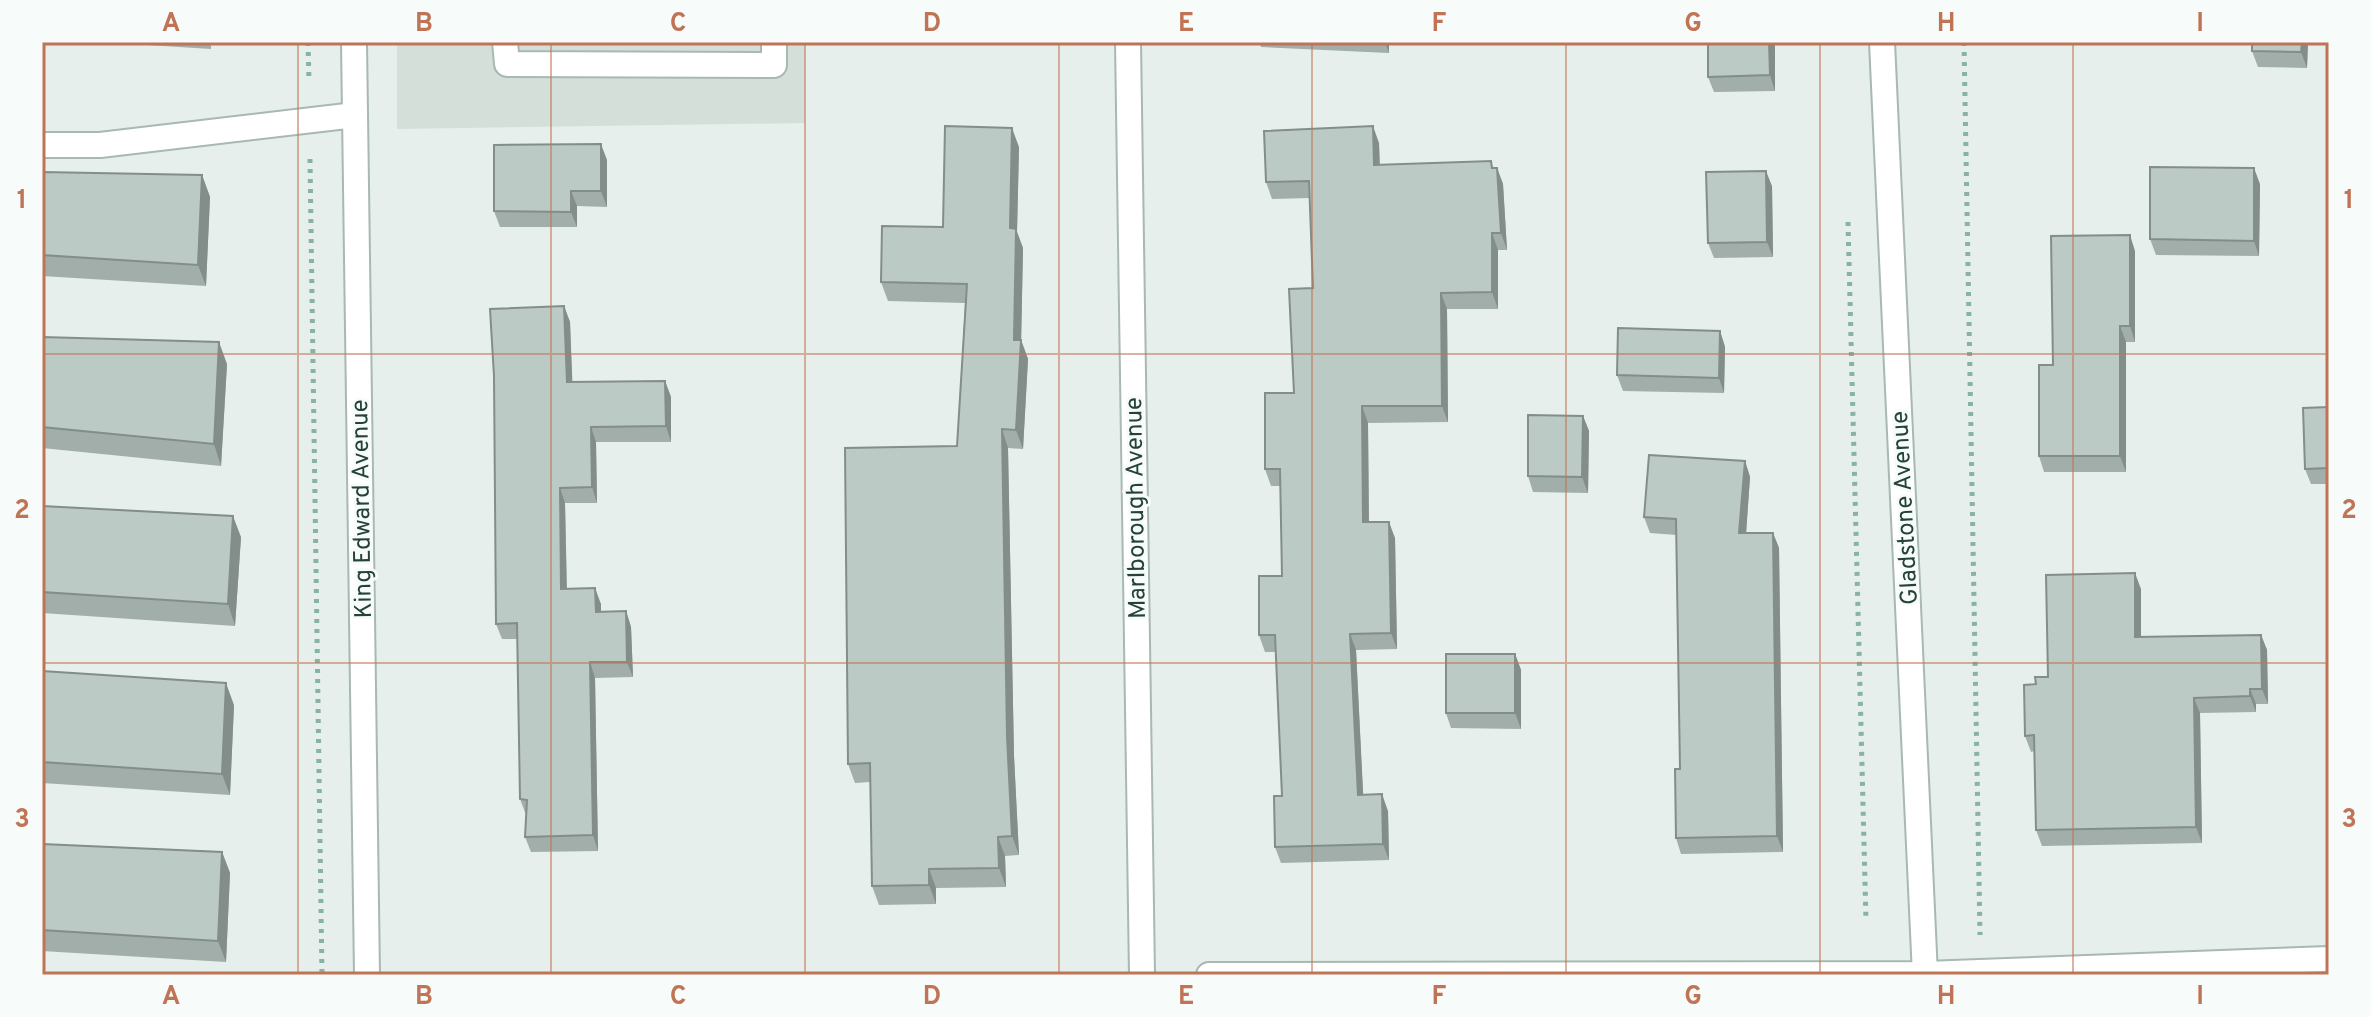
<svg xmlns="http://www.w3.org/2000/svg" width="2371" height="1017" viewBox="0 0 2371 1017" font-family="Overpass,sans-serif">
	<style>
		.built { fill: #d4dfda }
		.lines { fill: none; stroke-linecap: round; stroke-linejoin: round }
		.lane-casing { stroke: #a8b8b2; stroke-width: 28 }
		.street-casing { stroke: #a8b8b2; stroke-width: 28 }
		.path { stroke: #86b3a5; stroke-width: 5; stroke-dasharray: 4 6; stroke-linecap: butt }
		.lane { stroke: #fff; stroke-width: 24 }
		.street { stroke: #fff; stroke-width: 24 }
		.wall { fill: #a1aea9 }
		.shaded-wall { fill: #838d89 }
		.building { fill: #bbcac4; stroke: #838d89; stroke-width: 2 }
		.grid { fill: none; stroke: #c07456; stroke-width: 2; stroke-opacity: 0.55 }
		.labels { text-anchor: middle; stroke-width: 6; stroke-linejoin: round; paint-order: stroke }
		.street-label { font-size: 24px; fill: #24423a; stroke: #f7fbf9 }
		.neatline { fill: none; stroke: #c07456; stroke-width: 3 }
		.grid-label { font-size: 26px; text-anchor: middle; font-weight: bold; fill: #c07456 }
	</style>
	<rect width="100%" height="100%" fill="#e6efeb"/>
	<path class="built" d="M 397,42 L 805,42 L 805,123 L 397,129 Z"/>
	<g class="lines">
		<defs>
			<path id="lane" d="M 505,42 L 507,64 L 774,65 L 774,42
				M 42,145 L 100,145 L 355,115"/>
			<path id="street" d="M 354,42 L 367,975
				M 1128,42 L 1142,975
				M 1882,42 L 1925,975
				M 1209,975 L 1925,974 L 2329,959"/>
		</defs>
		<use href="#lane" class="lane-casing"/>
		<use href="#street" class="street-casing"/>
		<path class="path" d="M 308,42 L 309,81
			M 1964,42 L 1980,935
			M 310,159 L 322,975
			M 1848,222 L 1866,921"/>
		<use href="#lane" class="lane"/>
		<use href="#street" class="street"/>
	</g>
	<path class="wall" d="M 99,42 L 211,42 L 211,49 Z
		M 1259,42 L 1389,42 L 1389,53 L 1261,47 Z
		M 1775,42 L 1775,91 L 1714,92 L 1708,77 Z
		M 2308,42 L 2307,68 L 2258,67 L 2252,51 Z
		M 1379,143 L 1380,165 L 1491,161 L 1493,168 L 1497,168 L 1503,184 L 1507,250 L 1498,250 L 1498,309 L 1447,309 L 1448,422 L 1368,423 L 1369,522 L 1395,538 L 1397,649 L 1356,650 L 1363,795 L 1388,811 L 1389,860 L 1281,863 L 1275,847 L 1282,796 L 1276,652 L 1265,652 L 1259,635 L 1282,576 L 1281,486 L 1271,486 L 1265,469 L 1294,393 L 1313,288 L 1310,198 L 1272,199 L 1266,182 Z
		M 1019,147 L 1017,232 L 1023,248 L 1021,340 L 1028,359 L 1023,449 L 1008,448 L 1014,756 L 1019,855 L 1005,856 L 1006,887 L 936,888 L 936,904 L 879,905 L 872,886 L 870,782 L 855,783 L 848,764 L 957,446 L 965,303 L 888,301 L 881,282 L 943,227 Z
		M 607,160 L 607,207 L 577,206 L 577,227 L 500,227 L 494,211 Z
		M 42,172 L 202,175 L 210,197 L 206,286 L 42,276 Z
		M 2260,184 L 2259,256 L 2156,255 L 2150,239 Z
		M 1772,186 L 1773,257 L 1714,258 L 1708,243 Z
		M 2135,251 L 2135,342 L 2126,342 L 2126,472 L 2044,472 L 2039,456 L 2053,365 Z
		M 564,306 L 570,322 L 572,382 L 665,381 L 671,397 L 671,442 L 596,442 L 597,503 L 565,503 L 567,589 L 601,604 L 601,612 L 626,611 L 631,627 L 633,677 L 595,678 L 598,851 L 531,852 L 525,837 L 526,815 L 520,799 L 517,639 L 502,639 L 496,624 Z
		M 1720,331 L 1725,347 L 1724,393 L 1623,391 L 1617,375 Z
		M 42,337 L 227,364 L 221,466 L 42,448 Z
		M 2329,407 L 2329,484 L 2311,484 L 2305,469 Z
		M 1583,416 L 1589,431 L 1588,493 L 1533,492 L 1528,476 Z
		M 1745,461 L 1750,477 L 1746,533 L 1773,533 L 1779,548 L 1783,852 L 1681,854 L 1676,838 L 1680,769 L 1677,535 L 1650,533 L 1644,517 Z
		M 42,506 L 241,537 L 235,626 L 42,613 Z
		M 2141,589 L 2141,637 L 2261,635 L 2267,650 L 2268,704 L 2256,704 L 2256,712 L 2200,713 L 2202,843 L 2042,846 L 2036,830 L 2034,751 L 2031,752 L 2025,736 L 2036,684 L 2048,677 Z
		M 1515,654 L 1521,670 L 1521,729 L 1451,728 L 1446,713 Z
		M 42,671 L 234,705 L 230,795 L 42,783 Z
		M 42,844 L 222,852 L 230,873 L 226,962 L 42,951 Z"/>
	<path class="shaded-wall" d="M 1385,42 L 1389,42 L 1389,53 Z
		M 1769,42 L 1775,42 L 1775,91 L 1770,75 Z
		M 2302,42 L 2308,42 L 2307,68 L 2301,52 Z
		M 1373,126 L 1379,143 L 1380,182 L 1374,165 Z
		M 1012,128 L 1019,147 L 1017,232 L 1023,248 L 1021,350 L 1021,340 L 1028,359 L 1023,449 L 1016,430 L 1010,228 Z
		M 601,144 L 607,160 L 607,207 L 601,191 Z
		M 1497,168 L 1503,184 L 1507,250 L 1501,233 Z
		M 2254,168 L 2260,184 L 2259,256 L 2254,241 Z
		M 1766,171 L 1772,186 L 1773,257 L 1767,242 Z
		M 202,175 L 210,197 L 206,286 L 198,265 Z
		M 571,191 L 577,206 L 577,227 L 571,212 Z
		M 1492,233 L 1498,250 L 1498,309 L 1492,292 Z
		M 2130,235 L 2135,251 L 2135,342 L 2130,326 Z
		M 1441,293 L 1447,309 L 1448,422 L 1442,406 Z
		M 564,306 L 570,322 L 573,398 L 567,382 Z
		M 2120,326 L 2126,342 L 2126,472 L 2120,456 Z
		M 1720,331 L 1725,347 L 1724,393 L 1719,378 Z
		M 219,342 L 227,364 L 221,466 L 214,444 Z
		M 665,381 L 671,397 L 671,442 L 666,426 Z
		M 1362,406 L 1368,423 L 1369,539 L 1363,522 Z
		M 1583,416 L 1589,431 L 1588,493 L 1582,477 Z
		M 591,427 L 596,442 L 597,503 L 592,487 Z
		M 1002,429 L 1008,448 L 1014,756 L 1019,855 L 1012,836 L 1007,737 Z
		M 1745,461 L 1750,477 L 1745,549 L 1739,533 Z
		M 560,488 L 565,503 L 567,605 L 561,589 Z
		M 233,516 L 241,537 L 235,626 L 228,604 Z
		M 1389,522 L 1395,538 L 1397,649 L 1391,633 Z
		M 1773,533 L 1779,548 L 1783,852 L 1777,836 Z
		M 2135,573 L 2141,589 L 2141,653 L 2135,637 Z
		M 595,588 L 601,604 L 601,627 L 596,612 Z
		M 626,611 L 631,627 L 633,677 L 627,662 Z
		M 1350,634 L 1356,650 L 1364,811 L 1358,795 Z
		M 2261,635 L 2267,650 L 2268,704 L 2262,689 Z
		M 1515,654 L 1521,670 L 1521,729 L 1515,713 Z
		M 590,662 L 595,678 L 598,851 L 593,835 Z
		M 226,683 L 234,705 L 230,795 L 222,774 Z
		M 2250,689 L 2256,704 L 2256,712 L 2250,696 Z
		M 2194,698 L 2200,713 L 2202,843 L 2196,827 Z
		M 1382,794 L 1388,811 L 1389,860 L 1383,844 Z
		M 998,837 L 1005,856 L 1006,887 L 999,868 Z
		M 222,852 L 230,873 L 226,962 L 218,941 Z
		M 929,869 L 936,888 L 936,904 L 929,885 Z"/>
	<path class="building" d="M 1708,42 L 1769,42 L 1770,75 L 1708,77 Z
		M 2252,42 L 2302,42 L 2301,52 L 2252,51 Z
		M 945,126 L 1012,128 L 1010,228 L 1016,229 L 1014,340 L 1021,340 L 1016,430 L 1002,429 L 1007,737 L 1012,836 L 998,837 L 999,868 L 929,869 L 929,885 L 872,886 L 870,763 L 848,764 L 845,448 L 957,446 L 967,284 L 881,282 L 882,226 L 943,227 Z
		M 1373,126 L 1374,165 L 1491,161 L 1492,168 L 1497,168 L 1501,233 L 1492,233 L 1492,292 L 1441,293 L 1442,406 L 1362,406 L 1363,522 L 1389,522 L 1391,633 L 1350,634 L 1358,795 L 1382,794 L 1383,844 L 1275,847 L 1274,796 L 1282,796 L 1275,635 L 1259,635 L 1259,576 L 1282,576 L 1280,469 L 1265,469 L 1265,393 L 1294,393 L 1289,289 L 1313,288 L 1309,181 L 1266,182 L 1264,131 Z
		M 601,144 L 601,191 L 571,191 L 571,212 L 494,211 L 494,145 Z
		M 2150,167 L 2254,168 L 2254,241 L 2150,239 Z
		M 1766,171 L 1767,242 L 1708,243 L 1706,172 Z
		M 42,172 L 202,175 L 198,265 L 42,255 Z
		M 2130,235 L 2130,326 L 2120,326 L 2120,456 L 2039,456 L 2039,365 L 2053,365 L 2051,236 Z
		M 564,306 L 567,382 L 665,381 L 666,426 L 591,427 L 592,487 L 560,488 L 561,589 L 595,588 L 596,612 L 626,611 L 627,662 L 590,662 L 593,835 L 525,837 L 527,800 L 520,799 L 517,623 L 496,624 L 494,376 L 490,309 Z
		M 1618,328 L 1720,331 L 1719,378 L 1617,375 Z
		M 42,337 L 219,342 L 214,444 L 42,427 Z
		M 2329,407 L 2329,468 L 2305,469 L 2303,408 Z
		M 1528,415 L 1583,416 L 1582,477 L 1528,476 Z
		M 1649,455 L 1745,461 L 1739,533 L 1773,533 L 1777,836 L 1676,838 L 1675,769 L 1680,769 L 1676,519 L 1644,517 Z
		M 42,506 L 233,516 L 228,604 L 42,592 Z
		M 2135,573 L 2135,637 L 2261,635 L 2262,689 L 2250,689 L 2250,696 L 2194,698 L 2196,827 L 2036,830 L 2034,735 L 2025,736 L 2024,685 L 2036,684 L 2035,677 L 2048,677 L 2046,575 Z
		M 1446,654 L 1515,654 L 1515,713 L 1446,713 Z
		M 42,671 L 226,683 L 222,774 L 42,762 Z
		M 42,844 L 222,852 L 218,941 L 42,930 Z"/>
	<path class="grid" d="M 298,42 L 298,975M 551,42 L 551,975M 805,42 L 805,975M 1059,42 L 1059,975M 1312,42 L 1312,975M 1566,42 L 1566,975M 1820,42 L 1820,975M 2073,42 L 2073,975M 42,354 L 2329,354M 42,663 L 2329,663"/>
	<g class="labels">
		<g class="street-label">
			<text transform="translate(1135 508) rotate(-91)" y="8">Marlborough Avenue</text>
			<text transform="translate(1904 508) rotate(-93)" y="8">Gladstone Avenue</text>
			<text transform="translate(361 509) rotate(-91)" y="8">King Edward Avenue</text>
		</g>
	</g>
	<rect width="2371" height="1017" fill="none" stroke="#f7fbf9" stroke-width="88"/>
	<rect x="44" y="44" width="2283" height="929" class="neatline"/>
	<g class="grid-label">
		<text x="171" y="31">A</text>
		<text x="424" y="31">B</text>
		<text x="678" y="31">C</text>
		<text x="932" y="31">D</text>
		<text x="1186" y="31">E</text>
		<text x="1439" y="31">F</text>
		<text x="1693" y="31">G</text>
		<text x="1946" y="31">H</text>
		<text x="2200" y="31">I</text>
		<text x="22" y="208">1</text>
		<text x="2349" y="208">1</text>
		<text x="22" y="518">2</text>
		<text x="2349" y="518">2</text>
		<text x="22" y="827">3</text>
		<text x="2349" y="827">3</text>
		<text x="171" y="1004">A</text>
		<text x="424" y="1004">B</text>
		<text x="678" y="1004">C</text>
		<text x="932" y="1004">D</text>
		<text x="1186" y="1004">E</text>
		<text x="1439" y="1004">F</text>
		<text x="1693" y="1004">G</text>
		<text x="1946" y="1004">H</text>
		<text x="2200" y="1004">I</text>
	</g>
</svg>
